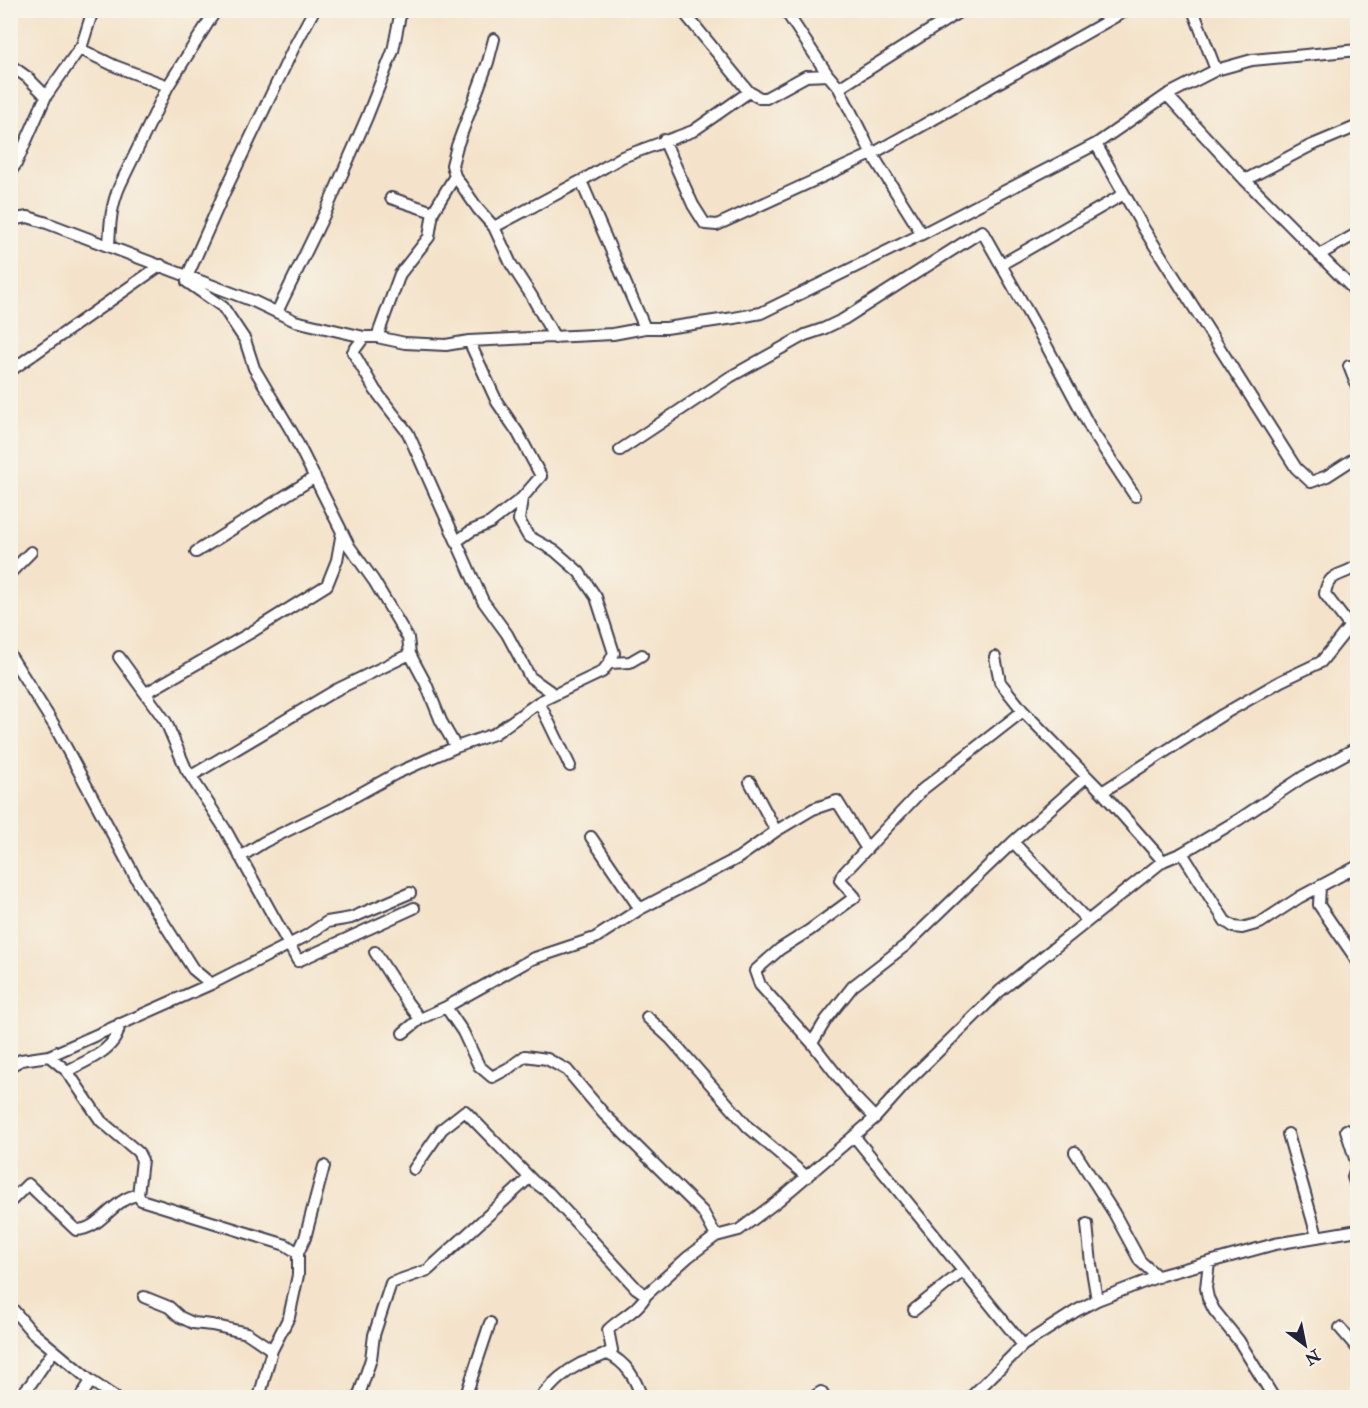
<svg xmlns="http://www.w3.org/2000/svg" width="1368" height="1408" viewBox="0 0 1368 1408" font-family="'IM FELL Double Pica',serif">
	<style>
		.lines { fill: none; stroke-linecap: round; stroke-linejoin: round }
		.minor-casing { stroke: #423f50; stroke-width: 14 }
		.minor { stroke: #fff; stroke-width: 10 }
	</style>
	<rect width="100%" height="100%" fill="#f7f3e8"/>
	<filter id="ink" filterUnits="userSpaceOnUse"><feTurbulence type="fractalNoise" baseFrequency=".0167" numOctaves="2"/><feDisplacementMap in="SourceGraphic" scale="12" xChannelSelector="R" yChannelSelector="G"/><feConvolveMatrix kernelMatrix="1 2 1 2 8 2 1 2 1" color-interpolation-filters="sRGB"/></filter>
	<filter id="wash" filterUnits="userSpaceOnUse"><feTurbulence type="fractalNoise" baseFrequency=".008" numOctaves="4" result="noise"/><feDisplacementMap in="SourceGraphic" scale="24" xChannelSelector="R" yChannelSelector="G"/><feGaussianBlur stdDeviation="1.35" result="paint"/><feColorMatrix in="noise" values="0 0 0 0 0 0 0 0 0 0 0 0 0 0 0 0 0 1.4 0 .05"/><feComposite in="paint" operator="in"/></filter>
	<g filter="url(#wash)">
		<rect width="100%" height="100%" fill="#f4e3ca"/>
	</g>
	<g filter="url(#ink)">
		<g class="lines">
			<defs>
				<path id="minor" d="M 314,10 L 294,47 L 225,191 L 187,277 L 187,282 L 223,307 L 245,340 L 254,368 L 293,434 L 349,546 L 374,581 L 408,638 L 410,654 L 426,684 L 441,721 L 456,747
					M 785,10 L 828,75
					M 1193,10 L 1216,70
					M 494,39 L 488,62 L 457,146 L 452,165 L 455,176 L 478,209 L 494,227 L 511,264 L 531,295 L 555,338
					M 80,49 L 115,66 L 168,86
					M 10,65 L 27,77 L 46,96
					M 839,88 L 962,10
					M 749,92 L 760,98 L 766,98 L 806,76 L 828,75 L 839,88 L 872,154 L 922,234
					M 1167,95 L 1245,180 L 1358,294
					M 664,140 L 693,205 L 705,224 L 717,225 L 872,154 L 1127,10
					M 1096,144 L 1144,229 L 1296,468 L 1311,482 L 1327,476 L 1358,456
					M 10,172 L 16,164 L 46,96 L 82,45 L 93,10
					M 1245,180 L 1310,146 L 1358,126
					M 581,181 L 622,157 L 693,131 L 749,92 L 682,10
					M 391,198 L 433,212
					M 10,220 L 28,217 L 47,223 L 253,301 L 295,321 L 364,337 L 377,337 L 405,343 L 446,345 L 469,341 L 613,334 L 645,328 L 666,328 L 734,318 L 761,313 L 922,234 L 1096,144 L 1167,95 L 1216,70 L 1252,60 L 1358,50
					M 494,227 L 581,181 L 645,328
					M 109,246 C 110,223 111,204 121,183 L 168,86 L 216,10
					M 1319,255 L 1358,233
					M 1002,264 L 1124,194
					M 277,312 L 326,211 L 367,117 L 393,51 L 401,10
					M 364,337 L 353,352 L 375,390 L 408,433 L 483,601 L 507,634 L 530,677 L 554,694
					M 377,337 L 400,274 L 429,237 L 433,212 L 455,176
					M 1349,366 L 1358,389
					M 10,371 L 161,265
					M 620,450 L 730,377 L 805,335 L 823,329 L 844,319 L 982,231 L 1045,343 L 1092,431 L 1135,496
					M 457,541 L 471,531 L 490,523 L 522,498
					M 196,552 L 315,477
					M 10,573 L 31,552
					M 10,655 L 54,725 L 138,882 L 193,969 L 211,984
					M 119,657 L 166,722 L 186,769 L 225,829 L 298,961 L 414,908
					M 995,657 L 1000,682 L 1023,711 L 1102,792 L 1163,861 L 1182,853 L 1238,820 L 1303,777 L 1358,747
					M 609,663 L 630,662 L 642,655
					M 146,693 L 250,633 L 327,585 L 337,560 L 342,532
					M 539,702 L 570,766
					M 191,776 L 336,690 L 410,654
					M 750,782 L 776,831
					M 1102,792 L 1222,715 L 1281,681 L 1321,662 L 1349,627 L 1348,624 L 1325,594 C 1328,571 1343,577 1358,565
					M 591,837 L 640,909 L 738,858 L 776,831 L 813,809 L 837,801 L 867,849
					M 1013,842 L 1087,920
					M 1182,853 L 1225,921 L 1234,927 L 1242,928 L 1260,923 L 1300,897 L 1358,866
					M 240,857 L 264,842 L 334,808 L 397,773 L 456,747 L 494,734 L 539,702 L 602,672 L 609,663 L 614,653 L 596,597 L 579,572 L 555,551 L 528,536 L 519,520 L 522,498 L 541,476 L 518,433 L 497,402 L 469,341
					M 1320,886 L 1319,905 L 1358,962
					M 375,952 L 407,1002 L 420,1019 L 446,1007 L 463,1032 L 479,1066 L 492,1077 L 509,1068 L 525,1056 L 547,1059 L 567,1070 L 604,1114 L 703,1212 L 716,1236
					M 446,1007 L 532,959 L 595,938 L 640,909
					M 647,1017 L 670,1038 L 748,1127 L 807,1177
					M 403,1033 L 420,1019
					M 812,1043 L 760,985 L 755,971 L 780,949 L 810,930 L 855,897 L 840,880 L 842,875 L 923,789 L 1023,711
					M 49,1056 L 211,984 L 306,936 L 327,922 L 351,918 L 410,893
					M 10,1066 L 21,1060 L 49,1056 L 67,1071 C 86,1061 119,1049 119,1024
					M 67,1071 L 101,1121 L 138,1152 L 142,1160 L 138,1195
					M 875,1118 L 850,1092 L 812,1043 L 826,1020 L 853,986 L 906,945 L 1013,842 L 1086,777
					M 1346,1130 L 1357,1165 L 1353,1177 L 1358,1191
					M 1288,1134 L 1317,1236
					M 854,1136 L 1023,1345
					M 1075,1152 L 1114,1213 L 1140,1261 L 1158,1277
					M 414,1169 L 442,1129 L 465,1111 L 533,1181 L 549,1193 L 636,1288 L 646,1295 L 688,1257 L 716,1236 L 739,1230 L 779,1200 L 875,1118 L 909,1080 L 1000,991 L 1163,861
					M 10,1202 L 28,1184 L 76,1230 C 101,1230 113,1198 138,1195 L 141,1200 L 286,1245 L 298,1253
					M 1087,1224 L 1091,1264 L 1097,1300
					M 1209,1262 L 1206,1288 L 1208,1298 L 1214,1310 L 1239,1341 L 1274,1398
					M 144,1297 L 169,1307 L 180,1317 L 193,1323 L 212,1325 L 247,1333 L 272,1350
					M 10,1306 L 31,1331 L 91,1381 L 116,1398
					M 914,1310 L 963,1271
					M 1340,1328 L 1358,1349
					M 608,1354 C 627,1363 635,1378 642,1398
					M 18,1398 L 30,1385 L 54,1350
					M 80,1398 L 91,1381
					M 259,1398 L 272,1350 L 289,1317 L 298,1275 L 298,1253 L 305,1238 L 324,1166
					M 358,1398 L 371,1359 L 374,1335 L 391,1283 L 428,1270 L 529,1178
					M 465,1398 L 490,1323
					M 543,1398 L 543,1395 C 554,1382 564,1372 580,1364 C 590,1359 603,1358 612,1350 L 608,1330 C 620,1318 639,1310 646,1295
					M 812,1398 L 821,1392 L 825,1398
					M 970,1398 L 1023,1345 L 1076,1311 L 1097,1300 L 1162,1275 L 1275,1244 L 1358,1230"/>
			</defs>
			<use href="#minor" class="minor-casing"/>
			<use href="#minor" class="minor"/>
		</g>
	</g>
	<rect width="1368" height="1408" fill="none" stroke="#f7f3e8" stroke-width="36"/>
	<g transform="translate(1305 1345) rotate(148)" stroke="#f7f3e8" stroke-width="4.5" paint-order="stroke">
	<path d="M0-4.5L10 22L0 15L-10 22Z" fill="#22223b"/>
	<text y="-9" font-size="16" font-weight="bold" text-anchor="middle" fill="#22223b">N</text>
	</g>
</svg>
